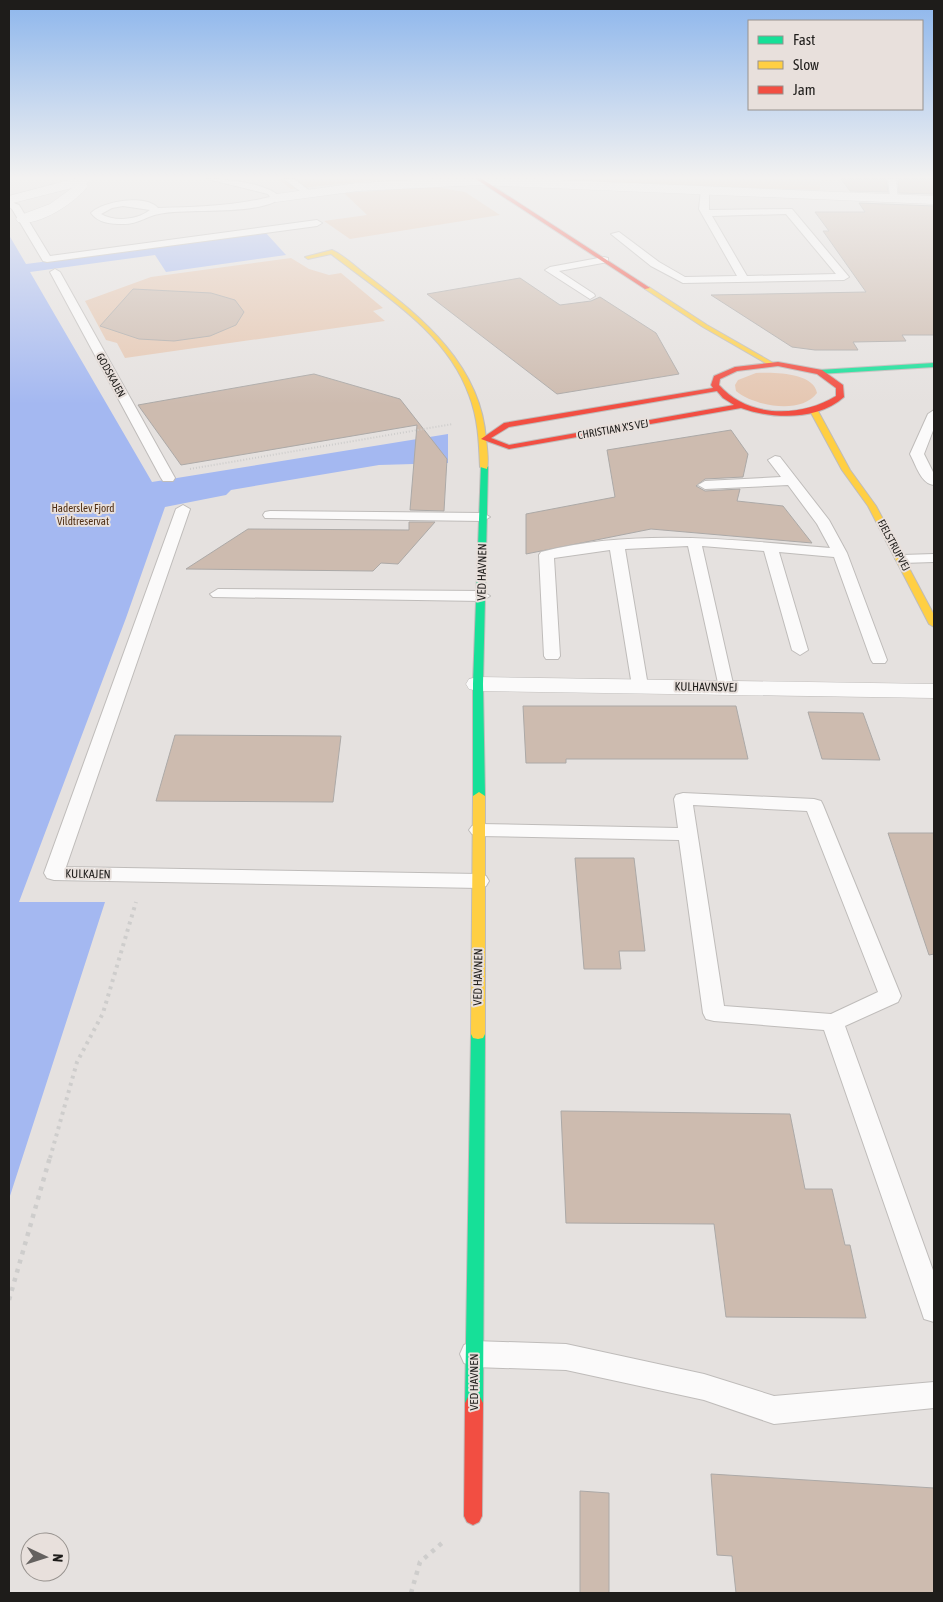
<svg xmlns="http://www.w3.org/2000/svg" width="943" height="1602" viewBox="0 0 943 1602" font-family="'Asap Condensed',sans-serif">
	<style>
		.green { fill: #e5c7b2 }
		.water { fill: #a4b8f1 }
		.building { fill: #cdbbaf; stroke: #aca9a7 }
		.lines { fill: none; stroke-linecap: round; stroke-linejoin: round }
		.lane-casing { stroke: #bfbcba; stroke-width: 2 }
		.street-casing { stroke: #bfbcba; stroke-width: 1 }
		.fast-casing { stroke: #bfbcba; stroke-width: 2 }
		.slow-casing { stroke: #bfbcba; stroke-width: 2 }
		.jam-casing { stroke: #bfbcba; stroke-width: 2 }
		.path-far2 { stroke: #cecdcc; stroke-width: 2; stroke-dasharray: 1 2; stroke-linecap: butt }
		.path-far1 { stroke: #cecdcc; stroke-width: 4; stroke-dasharray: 3 4.5; stroke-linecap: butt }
		.path { stroke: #cecdcc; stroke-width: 4.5; stroke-dasharray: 4 5.5; stroke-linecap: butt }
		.lane { fill: #fbfafa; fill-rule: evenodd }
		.street { fill: #fbfafa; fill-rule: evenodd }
		.fast { fill: #16e098; fill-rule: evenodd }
		.slow { fill: #ffcf43; fill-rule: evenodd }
		.jam { fill: #f24e42; fill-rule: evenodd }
		.labels { text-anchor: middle; stroke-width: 4; stroke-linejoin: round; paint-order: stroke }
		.far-street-label { font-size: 11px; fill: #1e1c1a; stroke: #e8e0dc }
		.far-park-label { font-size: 11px; fill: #4f2e14; stroke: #e8e0dc }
		.street-label { font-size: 12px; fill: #1e1c1a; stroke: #e8e0dc }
	</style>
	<rect width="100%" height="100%" fill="#e5e1df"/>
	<path class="green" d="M 278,179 L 385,179 L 291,189 Z
		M 570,179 L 820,179 L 820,190 L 570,182 Z
		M 434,187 L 465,192 L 500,215 L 350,239 L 324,221 L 367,215 L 344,193 Z
		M 291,258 L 309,269 L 329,275 L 341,273 L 383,308 L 373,311 L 385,321 L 125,358 L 117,343 L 106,340 L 85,301 L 151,277 Z
		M 756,373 C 772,372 814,372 817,393 C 801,415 754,406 736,391 L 735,385 L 738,380 Z"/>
	<path class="water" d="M 266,233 L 286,255 L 166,272 L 155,255 L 30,272 L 152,482 L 448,434 L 448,463 L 379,465 L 231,490 L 226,495 L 165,507 L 126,618 L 19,902 L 105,902 L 9,1199 L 9,235 L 26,264 Z"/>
	<path class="building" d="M 841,179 L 886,179 L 888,192 L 850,191 Z
		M 898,179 L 934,179 L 934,194 L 899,193 Z
		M 859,203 L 934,206 L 934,335 L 902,335 L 906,341 L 853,342 L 858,350 L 815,350 L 792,347 L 711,295 L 866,292 L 823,231 L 829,231 L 815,212 L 865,212 Z
		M 520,278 L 560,305 L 591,301 L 600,297 L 656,333 L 679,374 L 557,394 L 427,294 Z
		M 133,289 L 211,293 L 235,300 L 244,312 L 236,325 L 210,336 L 174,341 L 139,339 L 100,326 Z
		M 314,374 L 400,399 L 447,459 L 444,511 L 410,510 L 417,425 L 181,465 L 138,405 Z
		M 731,430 L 748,454 L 743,477 L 705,479 L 696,486 L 705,491 L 740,489 L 737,501 L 783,506 L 812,543 L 651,529 L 526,554 L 526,514 L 615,497 L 607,450 Z
		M 409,522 L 435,522 L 398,564 L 381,563 L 373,571 L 186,569 L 248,529 L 409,530 Z
		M 523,706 L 736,706 L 748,759 L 566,759 L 566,763 L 526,763 Z
		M 808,712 L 863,713 L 880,760 L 822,759 Z
		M 175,735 L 341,736 L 333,802 L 156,801 Z
		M 888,833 L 934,833 L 934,954 L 929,955 Z
		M 575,858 L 634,858 L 645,951 L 619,951 L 621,969 L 584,969 Z
		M 561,1111 L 790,1114 L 805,1189 L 832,1189 L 845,1245 L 850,1245 L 866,1318 L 726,1317 L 714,1224 L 566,1223 Z
		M 711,1474 L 934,1488 L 934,1593 L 736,1593 L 732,1556 L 717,1555 Z
		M 580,1491 L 609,1493 L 609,1593 L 580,1593 Z"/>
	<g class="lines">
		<defs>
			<path id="lane" d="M 207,179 C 226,179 269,183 281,198 C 259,216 187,208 159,214 C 146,216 140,224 123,224 C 111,224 98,223 91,213 C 103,201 146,194 158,208 C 196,207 233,206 270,197 L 268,194 ZM 123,206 L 150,210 C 137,220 115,222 101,214 L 112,208 Z
				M 284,179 L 294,179 L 313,193 L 305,195 Z
				M 888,179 L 896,179 L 898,200 L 890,198 Z
				M 705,187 L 709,190 L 709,210 L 792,209 L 849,277 L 844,280 L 683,283 L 651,266 L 611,234 L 619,232 L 659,262 L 685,277 L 737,276 L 699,209 L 701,190 ZM 786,214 L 836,274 L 747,276 L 712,216 Z
				M 9,201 L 19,205 L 50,256 L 317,220 L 322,223 L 317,226 L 47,262 L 43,261 L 12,209 L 9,207 Z
				M 604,257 L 608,258 L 608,262 L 559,271 L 594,294 L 595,296 L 590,299 L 545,270 L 550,267 Z
				M 55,269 L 60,272 L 175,478 L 173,481 L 163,481 L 161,478 L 50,272 Z
				M 934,410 L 934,428 L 924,454 L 934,474 L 934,485 C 921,484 916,465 910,454 L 928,414 Z
				M 775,456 L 780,457 L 829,520 L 847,553 L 887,660 L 885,663 L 873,663 L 871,660 L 834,557 L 779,552 L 808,650 L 800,655 L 792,650 L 764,551 L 702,546 L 734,688 L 732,692 L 720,692 L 688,546 L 625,549 L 648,686 L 646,690 L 634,690 L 632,686 L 610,550 L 554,558 L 560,656 L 558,659 L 546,659 L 544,656 L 539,555 L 541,552 C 635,528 735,540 830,548 L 817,524 L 788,485 L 705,489 L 698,485 L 705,481 L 781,477 L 768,460 Z
				M 183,505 L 190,509 L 66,867 L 479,874 L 486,876 L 489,881 L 486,886 L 479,888 L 54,880 L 47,878 L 44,873 L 176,509 Z
				M 270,511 L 483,513 L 490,517 L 483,521 L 265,518 L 263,515 L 265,512 Z
				M 934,554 L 934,562 L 902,563 L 895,559 L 902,555 Z
				M 218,589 L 482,591 L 490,596 L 482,601 L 213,597 L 210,594 Z
				M 683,793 L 814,799 L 821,801 L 823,805 L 901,996 L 898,1002 L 845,1026 L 934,1273 L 934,1322 L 924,1319 L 921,1310 L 824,1030 L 714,1021 L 706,1019 L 703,1013 L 679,840 L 479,836 L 472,834 L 469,830 L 472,826 L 479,824 L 678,828 L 674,799 L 676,795 ZM 693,805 L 807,811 L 878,992 L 831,1014 L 724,1006 Z
				M 474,1341 L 566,1344 L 704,1374 L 774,1396 L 934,1382 L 934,1408 L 774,1424 L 704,1400 L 566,1370 L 474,1367 L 464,1363 L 460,1354 L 464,1345 Z"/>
			<path id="street" d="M 73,179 L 92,180 L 86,184 L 88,186 C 76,202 39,227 18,222 L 16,219 L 18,216 L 50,204 L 72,188 L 9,204 L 9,196 Z
				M 433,179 L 535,179 L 934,196 L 934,204 L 480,185 L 358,191 L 276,202 L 269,198 L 276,194 L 358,183 Z
				M 478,677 L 934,684 L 934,698 L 478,691 L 469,689 L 466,684 L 469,679 Z"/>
			<path id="fast" d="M 934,363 L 934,367 L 819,374 L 815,372 L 819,370 Z
				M 481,465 L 488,467 L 483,684 L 485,796 L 479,800 L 473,796 L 473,684 Z
				M 478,1029 L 483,1030 L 485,1034 L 483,1403 L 480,1409 L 474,1411 L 468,1409 L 465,1403 L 471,1034 L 473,1030 Z"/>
			<path id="slow" d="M 332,250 C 345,256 357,268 369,277 C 423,318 481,366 486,439 C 487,448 489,460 487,469 L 480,467 C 479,442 478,418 469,395 C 447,332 381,293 331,254 L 308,259 L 305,257 Z
				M 645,287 L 649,287 L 707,325 L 775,364 L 769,365 L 703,327 L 645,289 Z
				M 811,409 L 818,411 L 850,470 L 876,506 L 934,615 L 934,627 L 929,624 L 868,506 L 842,470 L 810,411 Z
				M 479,792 L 485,796 L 485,1034 L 483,1038 L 478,1039 L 473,1038 L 471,1034 L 473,796 Z"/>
			<path id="jam" d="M 476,179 L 482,179 L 650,288 L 645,289 Z
				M 778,362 L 822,370 L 843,385 L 844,397 C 817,421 772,419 741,408 L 509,449 L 481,439 L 504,423 L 713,388 L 711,385 L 714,376 L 735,367 ZM 778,366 L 817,374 L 836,388 L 836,396 C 800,418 748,418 719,385 L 720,379 L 737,371 ZM 717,391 L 723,398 L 734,405 L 509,445 L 491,438 L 509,427 Z
				M 474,1395 L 480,1397 L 483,1403 L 482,1516 L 479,1522 L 473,1525 L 467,1522 L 464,1516 L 465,1403 L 468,1397 Z"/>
		</defs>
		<use href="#lane" class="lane-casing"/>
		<use href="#street" class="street-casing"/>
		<use href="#fast" class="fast-casing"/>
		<use href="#slow" class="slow-casing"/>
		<use href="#jam" class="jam-casing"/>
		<path class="path-far2" d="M 190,469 L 453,424"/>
		<path class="path-far1" d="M 50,1158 L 77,1062 L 103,1013 L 136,902"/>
		<path class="path" d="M 9,1300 L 50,1157
			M 411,1593 L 420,1562 L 442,1543"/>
		<use href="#lane" class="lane"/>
		<use href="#street" class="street"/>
		<use href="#fast" class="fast"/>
		<use href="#slow" class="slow"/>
		<use href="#jam" class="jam"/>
	</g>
	<linearGradient id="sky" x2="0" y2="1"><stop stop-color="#8db6ec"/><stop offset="0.44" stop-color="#f3f2f1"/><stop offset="1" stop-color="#f3f2f1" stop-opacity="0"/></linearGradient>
	<rect width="943" height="404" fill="url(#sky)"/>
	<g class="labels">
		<g class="far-street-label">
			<text transform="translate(111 375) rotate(61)" y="4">GODSKAJEN</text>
			<text transform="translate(613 429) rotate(-10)" y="4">CHRISTIAN X'S VEJ</text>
			<text transform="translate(894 545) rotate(62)" y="4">FJELSTRUPVEJ</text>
		</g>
		<g class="far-park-label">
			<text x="83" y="512">Haderslev Fjord<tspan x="83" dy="13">Vildtreservat</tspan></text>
		</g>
		<g class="street-label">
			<text transform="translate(482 572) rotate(-89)" y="4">VED HAVNEN</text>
			<text transform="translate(706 687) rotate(1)" y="4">KULHAVNSVEJ</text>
			<text transform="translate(88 874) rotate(1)" y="4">KULKAJEN</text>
			<text transform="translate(478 977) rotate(-89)" y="4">VED HAVNEN</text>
			<text transform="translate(474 1382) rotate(-90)" y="4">VED HAVNEN</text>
		</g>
	</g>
	<rect width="943" height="1602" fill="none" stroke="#1e1c1a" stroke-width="20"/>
	<rect x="748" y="20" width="175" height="90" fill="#e8e0dc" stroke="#97928e"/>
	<rect x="758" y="36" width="25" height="8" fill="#16e098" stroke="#97928e"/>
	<text x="793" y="45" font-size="15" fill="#1e1c1a">Fast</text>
	<rect x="758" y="61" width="25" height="8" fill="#ffcf43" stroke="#97928e"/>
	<text x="793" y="70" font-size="15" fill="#1e1c1a">Slow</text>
	<rect x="758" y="86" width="25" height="8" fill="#f24e42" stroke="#97928e"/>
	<text x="793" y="95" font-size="15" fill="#1e1c1a">Jam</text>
	<g transform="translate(45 1557) rotate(94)"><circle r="24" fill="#e8e0dc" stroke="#97928e"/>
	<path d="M0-4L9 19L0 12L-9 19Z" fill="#64615f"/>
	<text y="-8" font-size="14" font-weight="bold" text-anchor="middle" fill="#1e1c1a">N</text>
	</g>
</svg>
